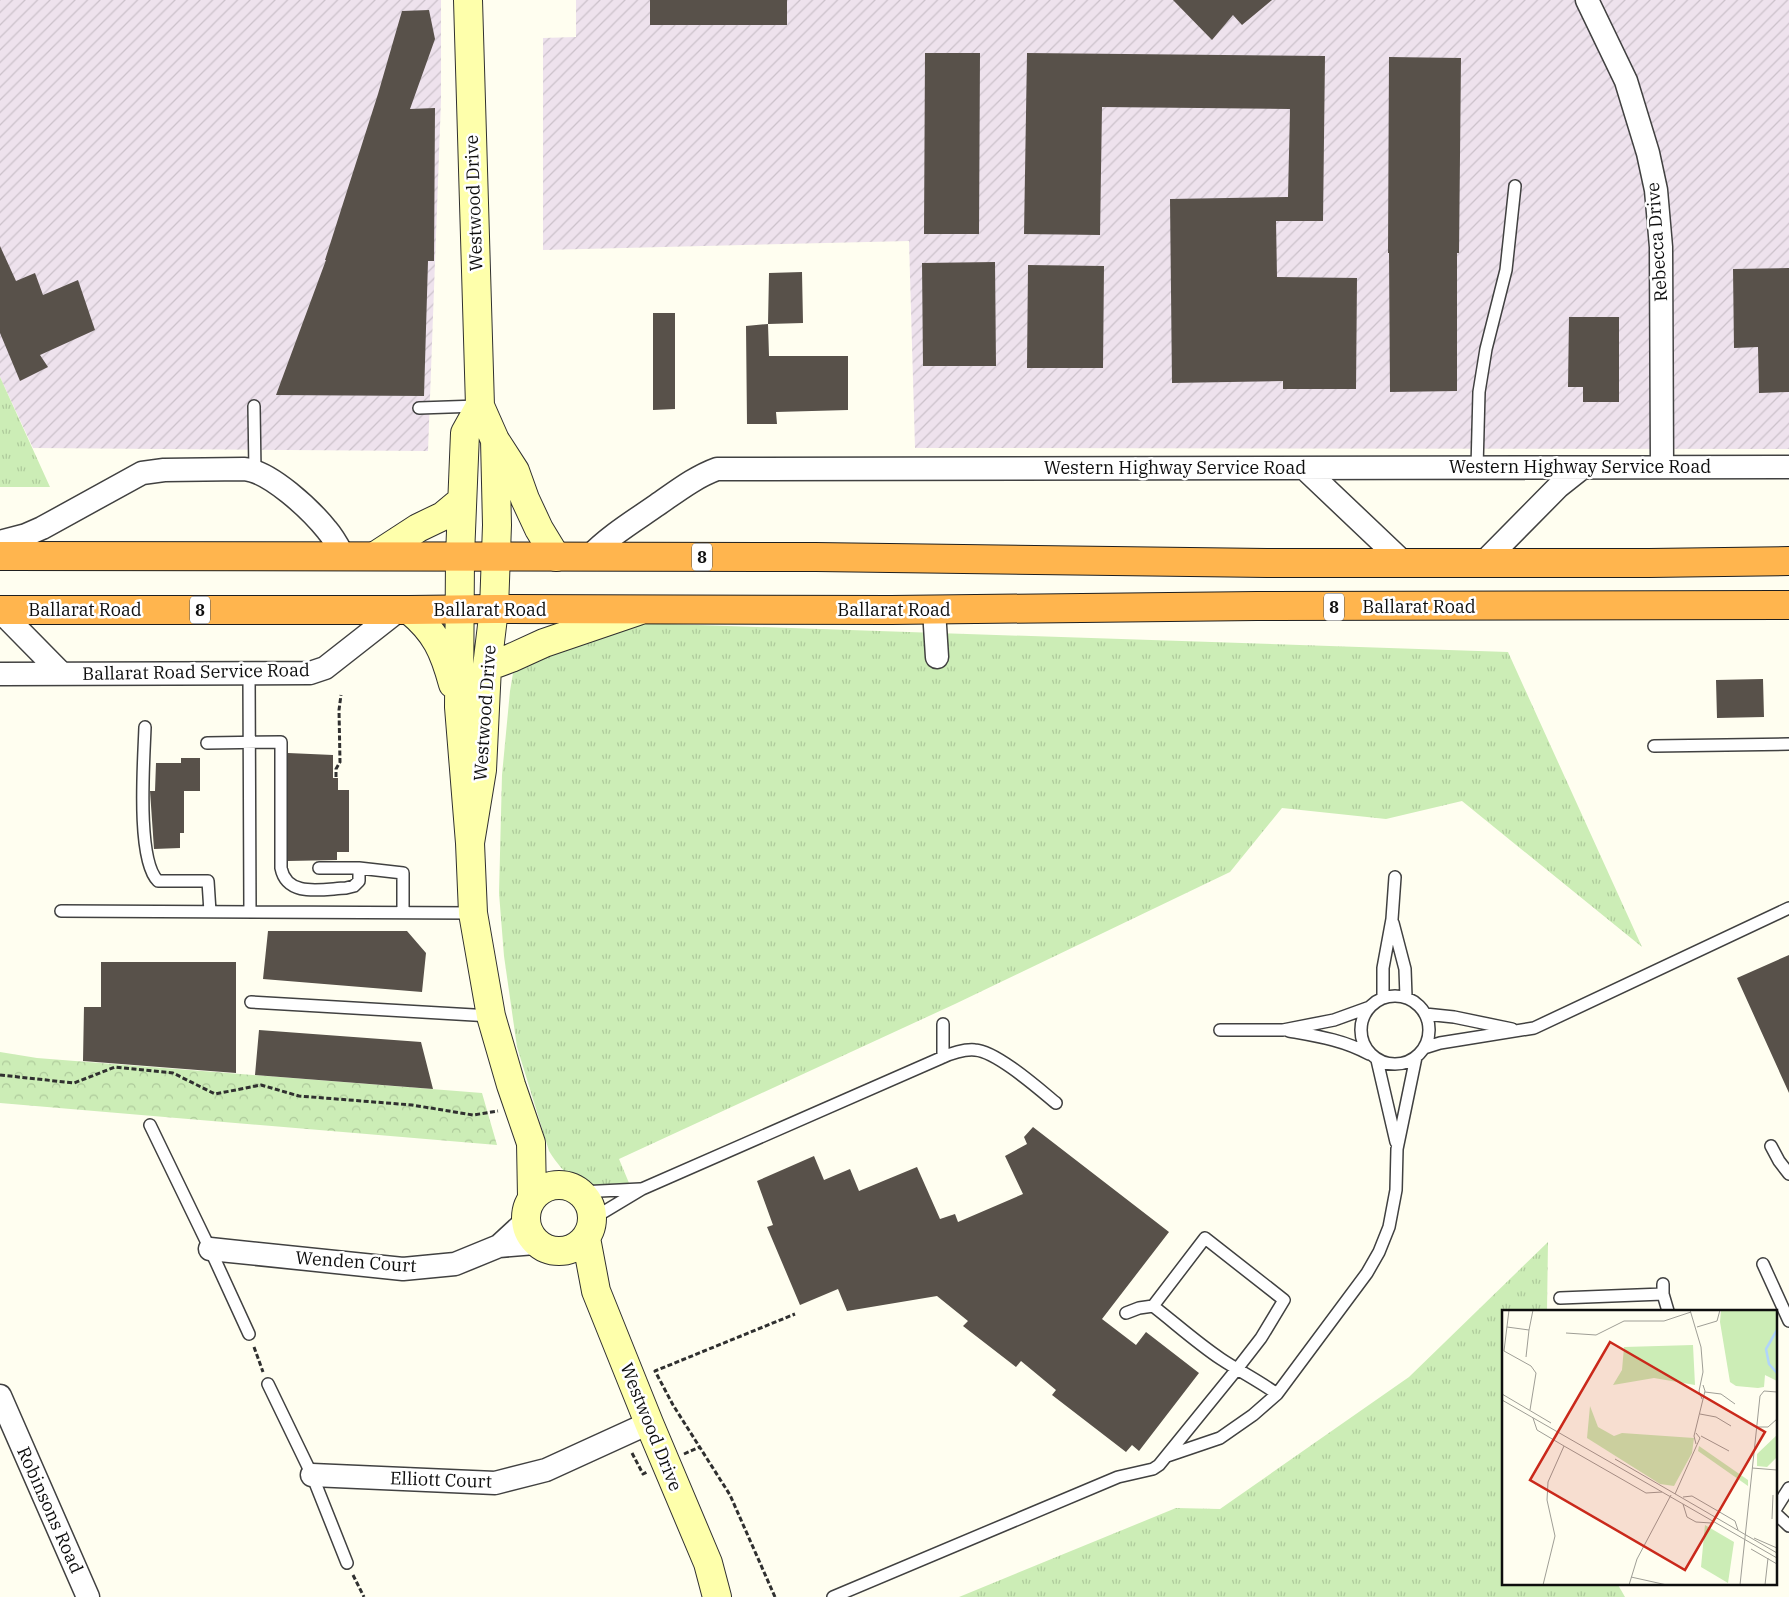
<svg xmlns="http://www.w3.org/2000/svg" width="1789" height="1597" viewBox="0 0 1789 1597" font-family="'IBM Plex Serif',serif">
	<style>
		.industrial { fill: url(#industrial-furrows) }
		.grass { fill: url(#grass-tufts) }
		.park { fill: url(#park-crowns) }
		.building { fill: #58514a }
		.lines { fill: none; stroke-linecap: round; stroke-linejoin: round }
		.lane-casing { stroke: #414141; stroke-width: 14 }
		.street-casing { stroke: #414141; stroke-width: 25 }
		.secondary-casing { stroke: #303030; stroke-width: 30 }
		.highway-casing { stroke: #1f1f1f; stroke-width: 30 }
		.path { stroke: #303030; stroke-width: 3; stroke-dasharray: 5 2.5; stroke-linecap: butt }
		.lane { stroke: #fff; stroke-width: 11 }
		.street { stroke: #fff; stroke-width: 22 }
		.secondary { stroke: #feffab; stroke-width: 28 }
		.highway { stroke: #ffb54e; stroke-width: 28 }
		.labels { text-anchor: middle; stroke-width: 5; stroke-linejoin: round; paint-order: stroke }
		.shield { fill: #fff; stroke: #565656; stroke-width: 1 }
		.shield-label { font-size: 16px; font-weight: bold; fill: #0e0e0e }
		.street-label { font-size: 18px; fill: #0e0e0e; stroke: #fff }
		.inset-river { fill: none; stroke: #b0d5fb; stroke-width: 2.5 }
		.inset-road { fill: none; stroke: #9f9e96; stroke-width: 1 }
		.view { fill: #ca291b; fill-opacity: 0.15; stroke: #ca291b; stroke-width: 2.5 }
		.inset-edge { fill: none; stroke: #0e0e0e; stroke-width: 2.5 }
	</style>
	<defs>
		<pattern id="industrial-furrows" width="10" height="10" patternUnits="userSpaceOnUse" patternTransform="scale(1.25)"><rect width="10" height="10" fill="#eee2ed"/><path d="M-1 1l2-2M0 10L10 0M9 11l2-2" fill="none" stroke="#cbc1ca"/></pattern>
		<pattern id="grass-tufts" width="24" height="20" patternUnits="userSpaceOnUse" patternTransform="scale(1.25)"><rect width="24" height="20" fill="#ccedb6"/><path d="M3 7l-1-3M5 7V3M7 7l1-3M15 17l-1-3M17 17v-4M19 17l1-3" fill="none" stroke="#aeca9b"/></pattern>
		<pattern id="park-crowns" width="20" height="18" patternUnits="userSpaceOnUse" patternTransform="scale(1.25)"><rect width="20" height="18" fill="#ccedb6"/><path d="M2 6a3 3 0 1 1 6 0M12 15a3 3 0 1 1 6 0" fill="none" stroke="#aeca9b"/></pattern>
	</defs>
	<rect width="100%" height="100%" fill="#fffef0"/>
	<path class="industrial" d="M 0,0 L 441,0 L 441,100 L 428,451 L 33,448 L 0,377 Z
		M 576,0 L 1789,0 L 1789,449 L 915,448 L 909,241 L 543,250 L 543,38 L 576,37 Z"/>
	<path class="grass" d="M 0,377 L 50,487 L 0,487 Z
		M 639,623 L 1508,652 L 1642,947 L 1462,801 L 1386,819 L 1282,808 L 1230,872 L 955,1004 L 619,1159 L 629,1183 C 589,1191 571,1186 549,1151 L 517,1047 L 504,956 L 499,893 L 502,775 L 510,691 L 513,673 L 526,659 Z
		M 1548,1242 L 1547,1311 L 1503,1311 L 1503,1583 L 1617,1583 L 1625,1597 L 959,1597 L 1176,1508 L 1220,1509 L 1409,1377 Z"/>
	<path class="park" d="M 0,1052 L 37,1058 L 482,1093 L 497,1145 L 0,1103 Z"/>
	<path class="building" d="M 650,0 L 787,0 L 787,25 L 650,25 Z
		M 1173,0 L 1272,0 L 1242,25 L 1233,15 L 1212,40 Z
		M 429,10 L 435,39 L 410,109 L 435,108 L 434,261 L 428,261 L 424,396 L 276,395 L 326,260 L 325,260 L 378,94 L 402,11 Z
		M 925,53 L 980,53 L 979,234 L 924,234 Z
		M 1027,53 L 1325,56 L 1323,221 L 1276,221 L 1277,277 L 1357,278 L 1356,389 L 1283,389 L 1283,381 L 1172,383 L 1170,199 L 1288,197 L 1290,109 L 1102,107 L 1100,235 L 1024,234 Z
		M 1389,57 L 1461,58 L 1459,253 L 1457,253 L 1457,391 L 1390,392 L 1389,253 L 1388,253 Z
		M 0,246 L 16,281 L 35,273 L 43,295 L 78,280 L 95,330 L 40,355 L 48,367 L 20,381 L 0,333 Z
		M 995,262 L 996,366 L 923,366 L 922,263 Z
		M 1028,265 L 1104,266 L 1103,368 L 1027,368 Z
		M 1789,268 L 1789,392 L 1759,393 L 1758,347 L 1734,348 L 1733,269 Z
		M 802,272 L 803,323 L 768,324 L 769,273 Z
		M 653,313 L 675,313 L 675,409 L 653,410 Z
		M 1569,317 L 1619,317 L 1619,402 L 1583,402 L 1583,387 L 1568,387 Z
		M 768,324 L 769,356 L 848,356 L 848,410 L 776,412 L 777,424 L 747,424 L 746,326 Z
		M 1763,679 L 1764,717 L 1717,718 L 1716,680 Z
		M 288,753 L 333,755 L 333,778 L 338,778 L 338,790 L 349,790 L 349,852 L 337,852 L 337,860 L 288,861 Z
		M 181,758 L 200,758 L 200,791 L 184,791 L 184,833 L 180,833 L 180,848 L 154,849 L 150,791 L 155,791 L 156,763 L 181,763 Z
		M 268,931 L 407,931 L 426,953 L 422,992 L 263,979 Z
		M 1789,955 L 1789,1093 L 1737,978 Z
		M 101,962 L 236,962 L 236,1073 L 83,1061 L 84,1007 L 101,1007 Z
		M 259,1030 L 421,1042 L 433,1089 L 255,1075 Z
		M 1033,1127 L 1169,1232 L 1102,1319 L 1136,1345 L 1146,1332 L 1199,1373 L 1139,1451 L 1132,1445 L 1126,1452 L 1052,1395 L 1056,1390 L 1021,1361 L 1016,1367 L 963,1326 L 968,1321 L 937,1296 L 847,1311 L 838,1289 L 800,1305 L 767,1227 L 773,1225 L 757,1181 L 814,1156 L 824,1180 L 850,1169 L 859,1191 L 917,1167 L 940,1219 L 955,1214 L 958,1222 L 1023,1194 L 1005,1156 L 1027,1144 L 1024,1137 Z"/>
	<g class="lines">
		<defs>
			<path id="lane" d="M 254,406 L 255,472
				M 419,408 L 478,406
				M 1477,468 L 1479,392 L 1486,349 L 1506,270 L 1515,186
				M 249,674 L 250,912
				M 145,727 C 144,759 136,860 158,881 L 208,881 L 210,912
				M 207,743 L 281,742 L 281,868 C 287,898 322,889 346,888 L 354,886 L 359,881 L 359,868
				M 1654,746 L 1789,744
				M 319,868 L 359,868 L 403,873 L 403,912
				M 61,911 L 473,913
				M 1393,923 L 1405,969 L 1406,997
				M1361 1030a34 34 0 1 1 68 0a34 34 0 1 1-68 0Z
				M 1383,998 L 1383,968 L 1392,919 L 1395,877
				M 251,1002 L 491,1016
				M 1425,1014 L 1454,1017 L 1512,1029
				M 943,1024 L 943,1057
				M 1220,1030 L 1283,1030 L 1334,1020 L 1370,1007
				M 1289,1031 C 1317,1036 1344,1040 1369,1054
				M 1424,1048 L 1440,1043 L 1534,1028 L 1789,908
				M 1377,1060 L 1396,1142
				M 150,1125 L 210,1249 L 249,1334
				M 1771,1146 L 1779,1161 L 1789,1174
				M 580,1192 L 640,1189
				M 592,1219 L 642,1189 L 941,1058 C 952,1053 963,1049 975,1050 C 996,1051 1039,1089 1056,1103
				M 1763,1264 L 1789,1321
				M 1663,1284 L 1663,1294 L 1668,1311
				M 1560,1298 L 1663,1294
				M 1126,1313 L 1139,1308 L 1153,1306
				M 268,1384 L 312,1475 L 347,1563
				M 1167,1456 L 1220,1438 L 1253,1415 L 1277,1394 L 1367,1273 L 1379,1252 L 1389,1227 L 1396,1190 L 1397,1149 L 1416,1057
				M 1775,1510 L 1789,1488
				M 1775,1513 L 1789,1526
				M 833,1597 L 1118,1477 L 1153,1469 L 1159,1465 L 1237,1369 L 1261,1338 L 1284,1300 L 1205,1238 L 1153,1306 C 1175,1323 1197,1343 1221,1359 C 1239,1371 1259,1381 1277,1394"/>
			<path id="street" d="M 1587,0 L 1626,81 L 1648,153 L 1656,190 L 1661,247 L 1662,466
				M 1304,468 L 1403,562
				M 0,542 L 26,535 L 42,528 L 142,473 L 164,470 L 244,469 C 270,471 311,510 327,530 C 334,538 339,548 344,557
				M 589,557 C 609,536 634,521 657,505 C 676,492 695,477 717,469 L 1789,467
				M 1484,562 L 1558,487 L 1582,468
				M 934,610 L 937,657
				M 0,611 L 62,674
				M 0,674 L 310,673 L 325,668 L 399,610
				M 499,1246 L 525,1222
				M 210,1249 L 403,1269 L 455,1264 L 499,1246 L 535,1243
				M 0,1396 L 88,1597
				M 312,1475 L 495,1483 L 546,1470 L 649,1423"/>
			<path id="secondary" d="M 468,0 L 480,406 L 495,440 L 497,525 L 494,609 L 487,667 L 482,770 L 470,843
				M 480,406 L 465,433 L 460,556 L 459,707 L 470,843 L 473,913 L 491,1016 L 511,1085 L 531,1143 L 532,1197
				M 495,440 L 515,471 L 525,499 L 539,529 L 556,557
				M 375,556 L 418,528 L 443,516 L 461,501
				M 409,610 C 436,632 444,651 453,684
				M 487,667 L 511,658 L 544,643 L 638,611
				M526 1218a33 33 0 1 1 66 0a33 33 0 1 1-66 0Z
				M 586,1238 L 596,1291 L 649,1423 L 708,1563 L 717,1597"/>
			<path id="highway" d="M 0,556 L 816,557 L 1267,563 L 1649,563 L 1789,561
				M 0,610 L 409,610 L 494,609 L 891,610 L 1257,606 L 1789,605"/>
		</defs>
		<use href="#lane" class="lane-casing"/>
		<use href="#street" class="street-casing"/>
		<use href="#secondary" class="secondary-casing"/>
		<use href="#highway" class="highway-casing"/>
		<path class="path" d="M 336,777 L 336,769 L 340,762 L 339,710 L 341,695
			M 0,1075 L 74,1083 L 115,1067 L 173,1073 L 215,1094 L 261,1085 L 299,1096 L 412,1105 L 473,1115 L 498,1111
			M 254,1347 L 263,1372
			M 632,1453 L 643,1474 L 647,1472
			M 684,1454 L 700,1447
			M 353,1575 L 364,1597
			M 775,1597 L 730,1495 L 673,1405 L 655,1371 L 795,1314"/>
		<use href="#lane" class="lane"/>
		<use href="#street" class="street"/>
		<use href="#secondary" class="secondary"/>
		<use href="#highway" class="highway"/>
	</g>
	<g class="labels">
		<g class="shield">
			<rect x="692" y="543.5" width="20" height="27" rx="4"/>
			<rect x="1324" y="593.5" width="20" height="27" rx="4"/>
			<rect x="190" y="596.5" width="20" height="27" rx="4"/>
		</g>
		<g class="shield-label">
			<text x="702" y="563">8</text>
			<text x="1334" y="613">8</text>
			<text x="200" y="616">8</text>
		</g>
		<g class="street-label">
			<text transform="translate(474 203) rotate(-92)" y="6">Westwood Drive</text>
			<text transform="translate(1657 242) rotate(-94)" y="6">Rebecca Drive</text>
			<text x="1580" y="473">Western Highway Service Road</text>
			<text x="1175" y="474">Western Highway Service Road</text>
			<text x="1419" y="613">Ballarat Road</text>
			<text x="85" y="616">Ballarat Road</text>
			<text x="490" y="616">Ballarat Road</text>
			<text x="894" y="616">Ballarat Road</text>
			<text transform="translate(196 672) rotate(-1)" y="6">Ballarat Road Service Road</text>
			<text transform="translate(485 713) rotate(-86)" y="6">Westwood Drive</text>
			<text transform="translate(356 1262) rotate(4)" y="6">Wenden Court</text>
			<text transform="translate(651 1427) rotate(68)" y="6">Westwood Drive</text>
			<text transform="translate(441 1480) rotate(2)" y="6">Elliott Court</text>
			<text transform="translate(50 1510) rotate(66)" y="6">Robinsons Road</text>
		</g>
	</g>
	<g transform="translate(1502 1310)">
		<rect width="275" height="275" fill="#fffef0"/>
		<path d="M 191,35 L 193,75 L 152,68 L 111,75 L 120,60 L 122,37 ZM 88,96 L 96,117 L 112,126 L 120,123 L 192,128 L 190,143 L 172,176 L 158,174 L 85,128 ZM 275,125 L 275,147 L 265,157 L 255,156 L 255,144 ZM 203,215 L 232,232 L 226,273 L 199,257 Z" fill="#ccedb6"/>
		<path d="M 219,0 L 275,0 L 275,71 L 263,65 L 262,77 L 256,78 L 234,76 L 228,72 L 218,12 ZM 197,136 L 246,170 L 246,176 L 196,141 Z" fill="#ccedb6"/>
		<path class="inset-river" d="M 275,20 L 264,39 L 267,54 L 275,63"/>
		<path class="inset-road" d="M 7,0 L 2,41 L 29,56 L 34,63 L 28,100M 188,0 L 199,37 L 201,62 L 197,81 L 200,89M 5,17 L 27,20 L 31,0M 195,17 L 215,11 L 218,0M 64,23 L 94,25 L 122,11 L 162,11 L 189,2M 24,47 L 27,20M 203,82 L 219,84 L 233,94M 0,84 L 49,113M 0,90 L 275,248M 198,104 L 214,107 L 229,116M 31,108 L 35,120 L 62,136 L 144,183 L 160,182M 255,117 L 266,117 L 275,109M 199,126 L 227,141M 194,134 L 192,126 L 203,81 L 201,75M 113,149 L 275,243M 250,158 L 275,160M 173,184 L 198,128 L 194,123M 181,187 L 190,186 L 233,211 L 236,220M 181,194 L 185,207 L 194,212 L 209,213M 270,209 L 271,185M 252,228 L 275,238M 249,239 L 275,254M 129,267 L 165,275M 41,275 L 53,226 L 45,190 L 46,172 L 62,136M 127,275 L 135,249 L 169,185M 238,275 L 258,86 L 262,81 L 275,82M 263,275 L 266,248"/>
		<path class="view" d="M 108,32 L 263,122 L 183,260 L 28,170 Z"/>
		<rect width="275" height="275" class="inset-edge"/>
	</g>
</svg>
